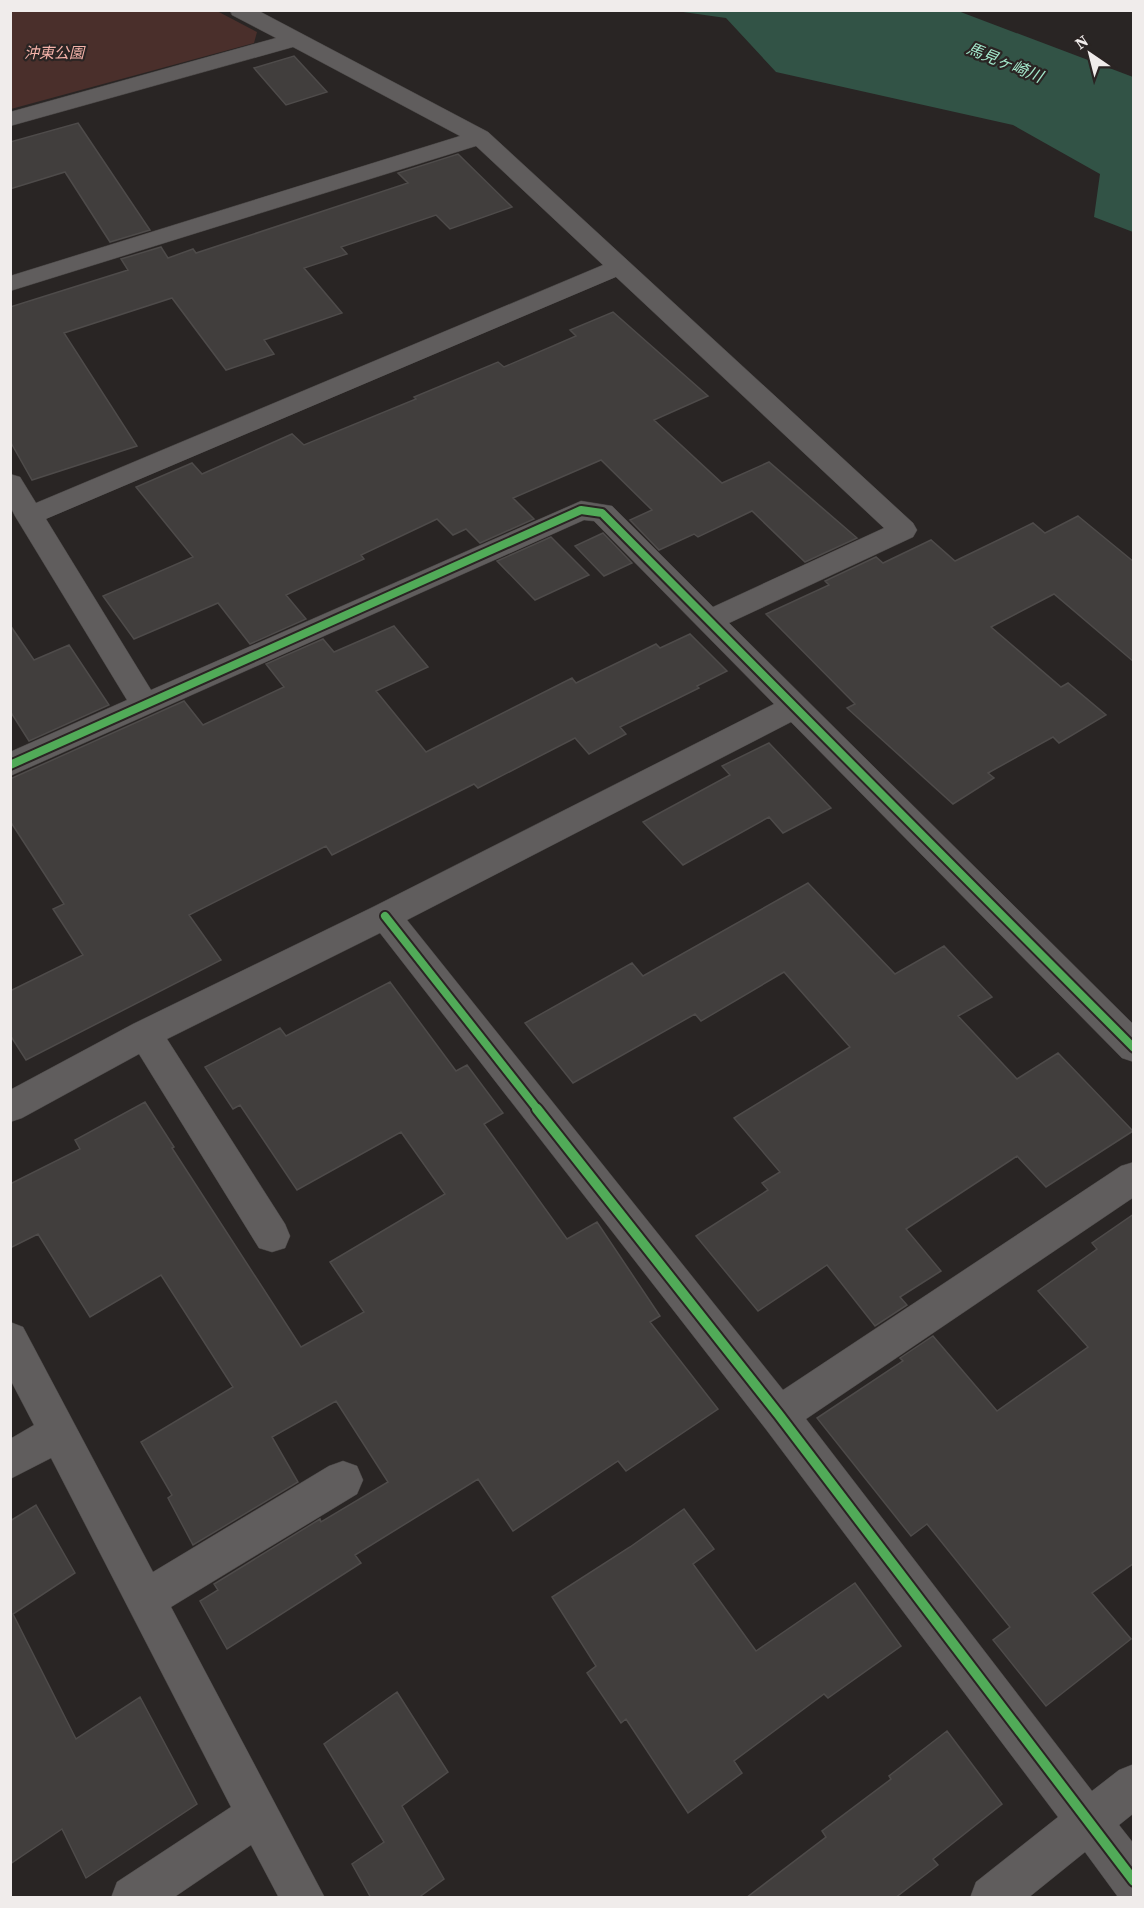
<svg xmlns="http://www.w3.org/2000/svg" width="1144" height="1908" viewBox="0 0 1144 1908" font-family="'Source Serif 4','Noto Sans JP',serif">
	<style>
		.green { fill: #4a2f2b }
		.water { fill: #325346 }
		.building { fill: #413e3d; stroke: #4e4b4a; stroke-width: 1.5 }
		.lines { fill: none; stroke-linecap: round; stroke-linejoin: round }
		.minor-casing { stroke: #464342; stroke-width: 1 }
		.minor { fill: #605d5d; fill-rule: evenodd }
		.cycleway-far1-casing { stroke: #2a2423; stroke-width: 12 }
		.cycleway-casing { stroke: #2a2423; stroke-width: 14 }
		.cycleway-far1 { stroke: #51ab58; stroke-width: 8 }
		.cycleway { stroke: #51ab58; stroke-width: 10 }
		.labels { text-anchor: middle; stroke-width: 4.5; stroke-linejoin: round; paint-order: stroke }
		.far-park-label { font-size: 15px; font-style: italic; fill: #f4b2a9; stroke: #2a2423 }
		.far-water-label { font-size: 16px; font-style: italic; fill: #a3e8cb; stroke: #2a2423 }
	</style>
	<rect width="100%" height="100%" fill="#292524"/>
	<path class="green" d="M 11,10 L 217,11 L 257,32 L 254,43 L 11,109 Z"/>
	<path class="water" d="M 676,11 L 958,11 L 1133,77 L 1133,232 L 1094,217 L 1100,174 L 1013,125 L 776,72 L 726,18 Z"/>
	<path class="building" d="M 294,56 L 327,92 L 286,105 L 254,68 Z
		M 78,123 L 150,230 L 110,242 L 65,172 L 10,189 L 10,142 Z
		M 458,154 L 512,207 L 450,229 L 436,215 L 341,247 L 347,254 L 304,268 L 342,313 L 264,340 L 274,354 L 226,370 L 172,298 L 64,333 L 137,446 L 32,480 L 10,441 L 10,307 L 128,270 L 121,259 L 161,247 L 168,258 L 193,249 L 196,253 L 408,183 L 398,173 Z
		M 613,312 L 708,396 L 654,420 L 722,483 L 769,462 L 857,538 L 805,562 L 752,511 L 698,537 L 694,534 L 659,550 L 630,520 L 652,510 L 601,460 L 513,498 L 534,519 L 480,543 L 466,529 L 453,535 L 437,519 L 361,555 L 364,559 L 286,595 L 306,619 L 250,644 L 218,603 L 134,639 L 103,596 L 193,557 L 136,487 L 192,463 L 202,474 L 292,434 L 304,445 L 416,399 L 414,397 L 498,362 L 504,367 L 576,336 L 570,330 Z
		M 1078,516 L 1134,562 L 1134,662 L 1054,594 L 991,627 L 1061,687 L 1068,683 L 1106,715 L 1059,743 L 1053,737 L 988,773 L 994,778 L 953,804 L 847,708 L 855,704 L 766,614 L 829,585 L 825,581 L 876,557 L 883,563 L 931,540 L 955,561 L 1033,523 L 1045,533 Z
		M 603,533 L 632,563 L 604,576 L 575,546 Z
		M 551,537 L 589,575 L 535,600 L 497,561 Z
		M 10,625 L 34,660 L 69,645 L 109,705 L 29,741 L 10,711 Z
		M 394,626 L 428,667 L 376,691 L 426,752 L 572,678 L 576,683 L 656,644 L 660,648 L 690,634 L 727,671 L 697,686 L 699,688 L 620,727 L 626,734 L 589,754 L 575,738 L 478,788 L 474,784 L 332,855 L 326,846 L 189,915 L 221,960 L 26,1060 L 10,1035 L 10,991 L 83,955 L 53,909 L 64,904 L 10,821 L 10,779 L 184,701 L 203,725 L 284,687 L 266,664 L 323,639 L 334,652 Z
		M 769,743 L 831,808 L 783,833 L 769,817 L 683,865 L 643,822 L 730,775 L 722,766 Z
		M 808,883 L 895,974 L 944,946 L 992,997 L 958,1016 L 1017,1079 L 1058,1053 L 1133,1131 L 1046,1187 L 1017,1156 L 906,1229 L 941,1271 L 900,1297 L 907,1305 L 875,1326 L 827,1265 L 758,1311 L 696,1236 L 768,1190 L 762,1183 L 780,1172 L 734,1118 L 850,1047 L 784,972 L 701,1021 L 695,1014 L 573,1083 L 525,1023 L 632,963 L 643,976 Z
		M 390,982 L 456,1071 L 467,1065 L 503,1113 L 484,1124 L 567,1239 L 597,1222 L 660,1316 L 650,1322 L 718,1409 L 626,1471 L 618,1461 L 513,1531 L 478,1479 L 355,1555 L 361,1563 L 227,1649 L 200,1601 L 218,1590 L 214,1584 L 320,1519 L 321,1522 L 388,1482 L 336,1401 L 272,1437 L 298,1482 L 193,1545 L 168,1498 L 172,1495 L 141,1442 L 233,1387 L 161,1275 L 90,1317 L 38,1234 L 10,1248 L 10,1184 L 80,1149 L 75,1140 L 145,1102 L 174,1147 L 172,1148 L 301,1347 L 364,1312 L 330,1262 L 445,1194 L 401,1132 L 297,1190 L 240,1105 L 233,1109 L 205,1067 L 280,1028 L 286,1036 Z
		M 1134,1214 L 1134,1563 L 1092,1593 L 1131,1639 L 1046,1706 L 993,1640 L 1010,1627 L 927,1524 L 911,1536 L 817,1418 L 903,1361 L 900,1358 L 933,1336 L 997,1411 L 1088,1347 L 1038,1291 L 1097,1249 L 1092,1243 Z
		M 36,1505 L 75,1573 L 13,1614 L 76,1739 L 140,1697 L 197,1804 L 86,1878 L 62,1829 L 10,1864 L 10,1521 Z
		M 684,1509 L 714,1549 L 693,1564 L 756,1651 L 855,1583 L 901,1646 L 828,1698 L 824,1694 L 734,1761 L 742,1773 L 688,1813 L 626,1719 L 621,1723 L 587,1673 L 596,1666 L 552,1597 L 630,1547 Z
		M 397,1692 L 448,1772 L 402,1806 L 444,1879 L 418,1898 L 371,1898 L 352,1864 L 384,1842 L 324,1744 Z
		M 947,1731 L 1002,1804 L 933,1859 L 938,1865 L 895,1898 L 746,1898 L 826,1837 L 822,1831 L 891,1779 L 889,1776 Z"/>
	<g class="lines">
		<defs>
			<path id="minor" d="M 230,10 L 257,10 L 488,132 L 913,523 L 917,530 L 913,537 L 729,623 L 1134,1025 L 1134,1062 L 1122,1058 L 791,722 L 407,920 L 783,1390 L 1121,1166 L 1134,1162 L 1134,1197 L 806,1419 L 1092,1791 L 1119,1770 L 1134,1764 L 1134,1813 L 1119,1825 L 1134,1844 L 1134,1898 L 1118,1897 L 1085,1852 L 1028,1898 L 970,1898 L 976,1882 L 1058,1817 L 765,1428 L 380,933 L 167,1039 L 285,1224 L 290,1236 L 285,1248 L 272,1252 L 259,1248 L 139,1054 L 22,1118 L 10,1122 L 10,1090 L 133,1024 L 373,907 L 774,704 L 594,521 L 584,520 L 10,776 L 10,752 L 127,700 L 15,516 L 10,506 L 10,474 L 20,477 L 36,503 L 603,265 L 476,146 L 10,291 L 10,276 L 460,136 L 293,47 L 10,126 L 10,112 L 276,38 L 232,15 ZM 616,277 L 884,528 L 713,607 L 612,506 L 581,501 L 151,690 L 46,519 Z
				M 10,1322 L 23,1327 L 153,1572 L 329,1466 L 343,1461 L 357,1466 L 363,1480 L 357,1494 L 171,1607 L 325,1898 L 279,1898 L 251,1845 L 173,1898 L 111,1898 L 117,1882 L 231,1807 L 51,1458 L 10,1479 L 10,1439 L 34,1425 L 10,1379 Z"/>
		</defs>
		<use href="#minor" class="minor-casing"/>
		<use href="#minor" class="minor"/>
		<defs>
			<path id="cycleway-far1" d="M 10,765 L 581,510 L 602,513 L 1134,1048
				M 385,916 L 538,1110"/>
			<path id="cycleway" d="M 537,1109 L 779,1415 L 1134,1881"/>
		</defs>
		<use href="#cycleway-far1" class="cycleway-far1-casing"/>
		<use href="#cycleway" class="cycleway-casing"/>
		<use href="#cycleway-far1" class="cycleway-far1"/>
		<use href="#cycleway" class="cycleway"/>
	</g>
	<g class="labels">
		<g class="far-park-label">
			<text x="54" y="58">沖東公園</text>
		</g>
		<g class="far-water-label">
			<text transform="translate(1005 62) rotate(22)" y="6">馬見ヶ崎川</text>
		</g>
	</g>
	<rect width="1144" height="1908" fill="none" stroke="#f0eceb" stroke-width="24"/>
	<g transform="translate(1090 54) rotate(325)" stroke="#2a2423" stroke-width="4.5" paint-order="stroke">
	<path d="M0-4.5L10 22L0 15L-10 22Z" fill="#f0eceb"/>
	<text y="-9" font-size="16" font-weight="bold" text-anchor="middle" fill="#f0eceb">N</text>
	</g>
</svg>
